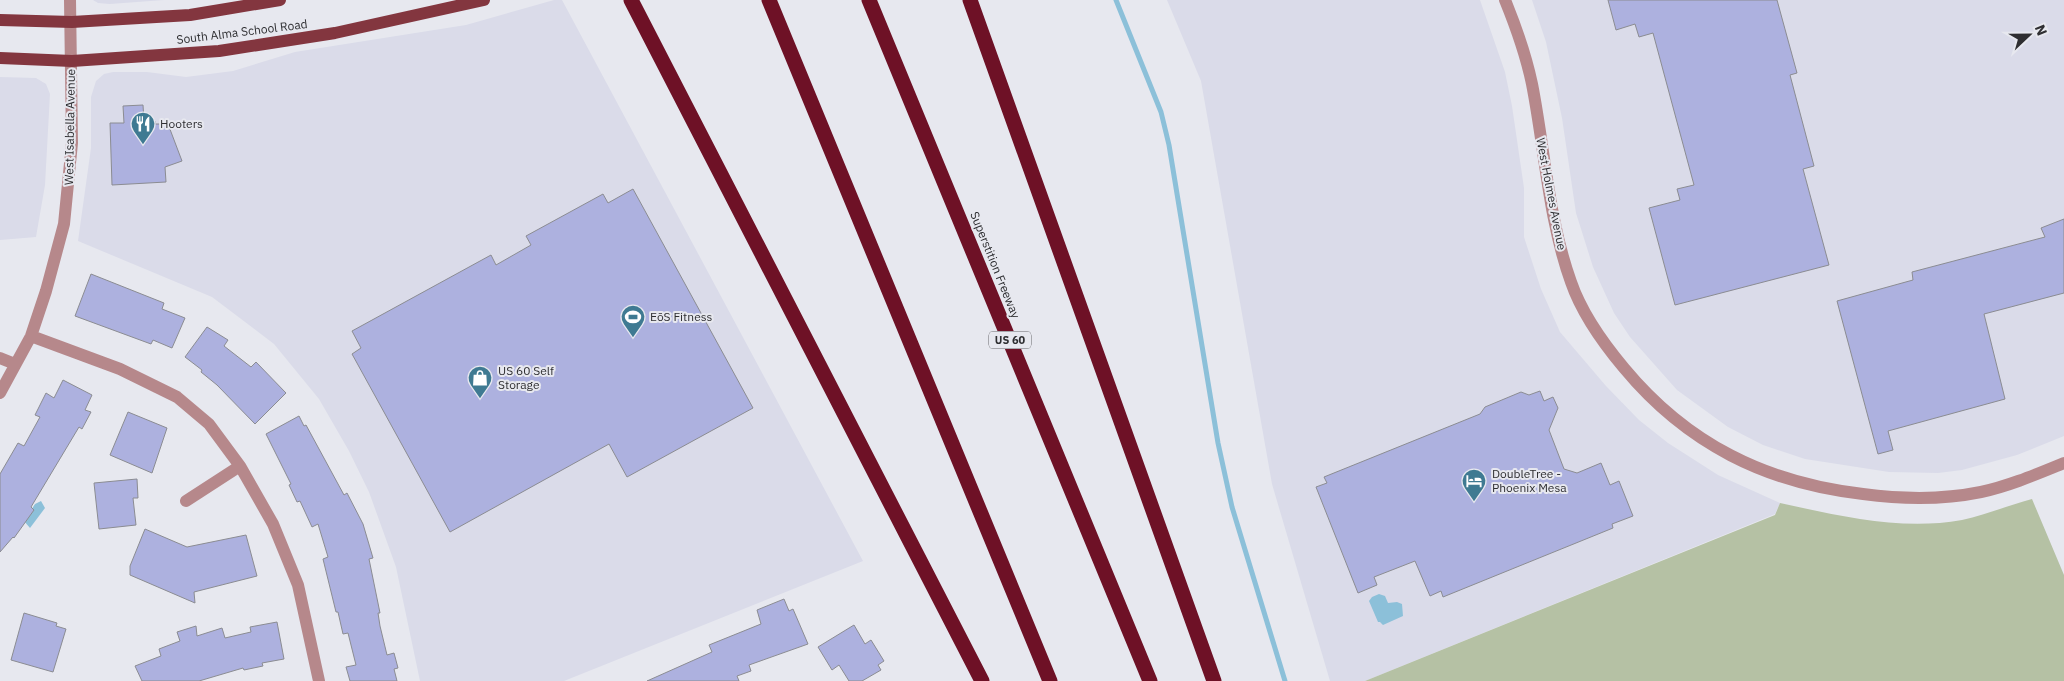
<svg xmlns="http://www.w3.org/2000/svg" width="2064" height="681" viewBox="0 0 2064 681" font-family="'IBM Plex Sans',sans-serif">
	<style>
		.built { fill: #dadbe9 }
		.green { fill: #b5c1a4 }
		.water { fill: #8cc0d9 }
		.lines { fill: none; stroke-linecap: round; stroke-linejoin: round }
		.stream { stroke: #8cc0d9; stroke-width: 5 }
		.building { fill: #adb1df; stroke: #8b8c92 }
		.minor { stroke: #b6888b; stroke-width: 12 }
		.major { stroke: #83363f; stroke-width: 12 }
		.highway { stroke: #6e1126; stroke-width: 15 }
		.labels { text-anchor: middle; stroke-width: 4; stroke-linejoin: round; paint-order: stroke }
		.shield { fill: #e7e8ef; stroke: #66666a; stroke-width: 1 }
		.shield-label { font-size: 11px; font-weight: bold; fill: #2e2e31 }
		.street-label { font-size: 12px; fill: #2e2e31; stroke: #e7e8ef }
		.poi-label { font-size: 12px; fill: #2e2e31; stroke: #e7e8ef; text-anchor: start }
	</style>
	<rect width="100%" height="100%" fill="#e7e8ef"/>
	<path class="built" d="M 93,0 L 164,0 L 110,4 L 98,3 Z
		M 554,0 L 562,0 L 863,561 L 564,681 L 420,681 L 396,567 L 369,492 L 349,451 L 319,399 L 274,344 L 212,297 L 78,241 L 91,148 L 91,97 L 96,81 L 104,74 L 113,72 L 147,72 L 186,77 L 233,71 L 295,52 L 466,25 Z
		M 1167,0 L 1480,0 L 1505,72 L 1512,106 L 1524,188 L 1524,237 L 1541,289 L 1560,332 L 1606,386 L 1639,420 L 1668,443 L 1718,475 L 1780,503 L 1775,514 L 1365,681 L 1330,681 L 1272,484 L 1201,81 Z
		M 1532,0 L 2064,0 L 2064,436 L 2017,455 L 1962,470 L 1938,473 L 1889,472 L 1805,459 L 1763,445 L 1728,427 L 1677,390 L 1630,337 L 1614,313 L 1593,267 L 1576,213 L 1562,118 L 1546,42 Z
		M 0,77 L 36,78 L 46,84 L 50,94 L 45,185 L 36,237 L 0,240 Z"/>
	<path class="green" d="M 2032,499 L 2064,575 L 2064,681 L 1365,681 L 1775,515 L 1780,503 C 1840,516 1901,531 1962,520 C 1986,515 2009,505 2032,499 Z"/>
	<path class="water" d="M 41,501 L 45,508 L 30,528 L 24,521 L 35,504 Z
		M 1379,594 L 1385,596 L 1388,603 L 1397,602 L 1402,604 L 1403,616 L 1383,625 L 1380,622 L 1378,622 L 1369,601 L 1372,597 Z"/>
	<g class="lines">
		<path class="stream" d="M 1116,0 L 1161,112 L 1169,145 L 1218,443 L 1232,507 L 1285,681"/>
	</g>
	<path class="building" d="M 1608,0 L 1777,0 L 1797,73 L 1790,75 L 1814,166 L 1803,169 L 1829,265 L 1675,305 L 1649,208 L 1680,200 L 1677,189 L 1694,185 L 1653,33 L 1639,37 L 1635,24 L 1616,30 Z
		M 143,105 L 144,121 L 155,121 L 155,124 L 168,124 L 182,161 L 165,167 L 166,182 L 112,185 L 110,123 L 124,123 L 123,106 Z
		M 633,189 L 753,408 L 627,477 L 609,444 L 450,532 L 352,354 L 361,348 L 352,331 L 491,255 L 496,265 L 531,245 L 526,236 L 603,194 L 608,203 Z
		M 2064,219 L 2064,293 L 1984,314 L 2005,399 L 1888,431 L 1893,450 L 1878,454 L 1837,301 L 1913,280 L 1912,272 L 2045,237 L 2041,228 Z
		M 91,274 L 164,303 L 162,309 L 185,318 L 172,348 L 153,340 L 151,344 L 75,316 Z
		M 207,327 L 228,340 L 224,346 L 251,367 L 256,362 L 286,393 L 255,424 L 217,385 L 201,372 L 202,370 L 185,357 Z
		M 63,380 L 92,395 L 85,410 L 91,412 L 82,429 L 79,427 L 31,507 L 34,510 L 14,538 L 13,537 L 0,552 L 0,474 L 18,443 L 24,446 L 40,417 L 35,415 L 46,393 L 54,398 Z
		M 1540,391 L 1544,401 L 1553,397 L 1558,408 L 1549,430 L 1564,469 L 1577,473 L 1601,463 L 1610,485 L 1619,481 L 1633,516 L 1612,524 L 1613,528 L 1443,597 L 1441,591 L 1430,596 L 1415,561 L 1374,577 L 1377,585 L 1358,593 L 1316,487 L 1327,483 L 1324,477 L 1480,414 L 1485,407 L 1521,392 L 1529,395 Z
		M 128,412 L 167,428 L 152,473 L 110,455 Z
		M 299,416 L 304,426 L 306,425 L 344,495 L 347,493 L 363,524 L 373,558 L 369,559 L 380,613 L 378,613 L 380,626 L 387,655 L 394,653 L 398,668 L 394,669 L 397,681 L 350,681 L 346,667 L 356,665 L 348,633 L 343,634 L 338,612 L 336,612 L 323,559 L 328,557 L 318,524 L 312,527 L 300,501 L 297,502 L 289,485 L 291,484 L 266,434 Z
		M 137,479 L 138,498 L 133,498 L 136,525 L 99,529 L 94,483 Z
		M 145,529 L 187,547 L 246,535 L 257,576 L 194,592 L 195,603 L 130,575 L 130,566 Z
		M 784,599 L 789,611 L 793,609 L 808,644 L 749,665 L 751,671 L 737,676 L 739,681 L 647,681 L 712,652 L 709,645 L 761,624 L 757,610 Z
		M 24,613 L 57,623 L 56,626 L 66,629 L 53,672 L 11,660 Z
		M 277,622 L 284,659 L 262,663 L 263,666 L 244,670 L 243,668 L 199,681 L 142,681 L 135,666 L 161,656 L 159,649 L 180,641 L 177,632 L 196,626 L 197,636 L 222,628 L 225,638 L 251,632 L 250,627 Z
		M 854,625 L 865,644 L 871,640 L 884,661 L 878,665 L 881,670 L 862,681 L 849,681 L 839,665 L 832,670 L 818,647 Z"/>
	<g class="lines">
		<path class="minor" d="M 1505,0 C 1516,27 1526,55 1532,84 C 1545,150 1548,218 1571,282 C 1582,314 1603,343 1624,368 C 1687,444 1766,483 1863,494 C 1901,499 1942,500 1981,492 C 2009,486 2037,474 2064,463
			M 31,336 L 120,369 L 177,397 L 209,424 L 240,466 L 273,524 L 298,585 L 319,681
			M 0,358 L 15,364
			M 0,393 L 31,336 L 46,291 L 64,224 L 72,143 L 70,0
			M 186,501 L 240,466"/>
		<path class="major" d="M 0,20 L 72,22 L 190,15 L 280,0
			M 0,58 L 72,61 L 219,51 L 335,33 L 484,0"/>
		<path class="highway" d="M 631,0 L 982,681
			M 769,0 L 1050,681
			M 869,0 L 1150,681
			M 970,0 L 1214,681"/>
	</g>
	<defs>
		<symbol id="restaurant-pin" viewBox="-11 -11 22 30"><path d="M0 17L-7.5 6A9.5 9.5 0 1 1 7.5 6Z" fill="#3f7a92" stroke="#e7e8ef"/><path d="M-5-6h1v4h1v-4h1v4h1v-4h1v5L-1.5 .5V6h-2V.5L-5-1ZM5-6V6H3V1.5H1.5Q1.5-4 5-6Z" fill="#fff"/></symbol>
		<symbol id="stadium-pin" viewBox="-11 -11 22 30"><path d="M0 17L-7.5 6A9.5 9.5 0 1 1 7.5 6Z" fill="#3f7a92" stroke="#e7e8ef"/><path d="M0-5a6.5 5 0 1 0 0 10a6.5 5 0 1 0 0-10ZM-3.5-1.8h7v3.6h-7Z" fill="#fff"/></symbol>
		<symbol id="shop-pin" viewBox="-11 -11 22 30"><path d="M0 17L-7.5 6A9.5 9.5 0 1 1 7.5 6Z" fill="#3f7a92" stroke="#e7e8ef"/><path d="M-5-2.5h2.3a2.7 3.5 0 0 1 5.4 0H5L5.5 6h-11ZM-1.5-2.5h3a1.5 2.3 0 0 0-3 0Z" fill="#fff"/></symbol>
		<symbol id="hotel-pin" viewBox="-11 -11 22 30"><path d="M0 17L-7.5 6A9.5 9.5 0 1 1 7.5 6Z" fill="#3f7a92" stroke="#e7e8ef"/><path d="M-6-4.5h1.5V1H6V5H4.5V3h-9V5H-6ZM-4 0a1.8 1.8 0 1 1 3.6 0ZM.5 0V-2.5h3Q6-2.5 6 0Z" fill="#fff"/></symbol>
	</defs>
	<g fill-rule="evenodd">
		<use href="#restaurant-pin" x="129" y="110" width="28" height="38"/>
		<use href="#stadium-pin" x="619" y="303" width="28" height="38"/>
		<use href="#shop-pin" x="466" y="364" width="28" height="38"/>
		<use href="#hotel-pin" x="1460" y="467" width="28" height="38"/>
	</g>
	<g class="labels">
		<rect class="shield" x="989" y="331.5" width="42" height="17" rx="4"/>
		<g class="shield-label">
			<text x="1010" y="344">US 60</text>
		</g>
		<g class="street-label">
			<text transform="translate(242 32) rotate(-7)" y="4">South Alma School Road</text>
			<text transform="translate(70 127) rotate(-89)" y="4">West Isabella Avenue</text>
			<text transform="translate(1551 194) rotate(79)" y="4">West Holmes Avenue</text>
			<text transform="translate(995 265) rotate(68)" y="4">Superstition Freeway</text>
		</g>
		<g class="poi-label">
			<text x="160" y="128">Hooters</text>
			<text x="650" y="321">EōS Fitness</text>
			<text x="498" y="375">US 60 Self<tspan x="498" dy="14">Storage</tspan></text>
			<text x="1492" y="478">DoubleTree -<tspan x="1492" dy="14">Phoenix Mesa</tspan></text>
		</g>
	</g>
	<g transform="translate(2029 35) rotate(68)" stroke="#e7e8ef" stroke-width="4" paint-order="stroke">
	<path d="M0-4L9 19L0 12L-9 19Z" fill="#2e2e31"/>
	<text y="-8" font-size="14" font-weight="bold" text-anchor="middle" fill="#2e2e31">N</text>
	</g>
</svg>
